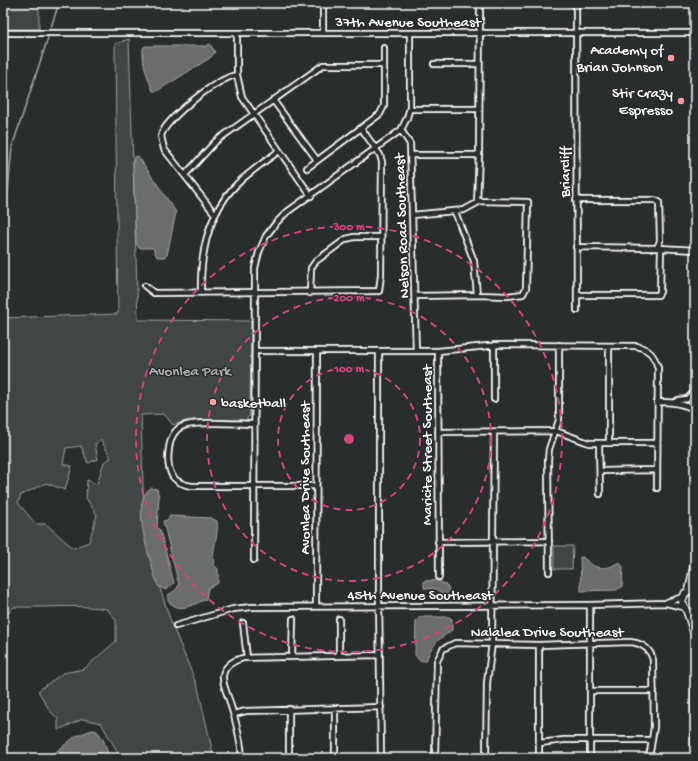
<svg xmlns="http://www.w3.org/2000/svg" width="698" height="761" viewBox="0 0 698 761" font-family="'Gochi Hand',sans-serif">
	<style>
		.green { fill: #414445; stroke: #a0a2a2; fill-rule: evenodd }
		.water { fill: #6a6c6d; stroke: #a6a7a7 }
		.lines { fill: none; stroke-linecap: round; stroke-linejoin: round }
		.stream { stroke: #a6a7a7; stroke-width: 1.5 }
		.minor-casing { stroke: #fff; stroke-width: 8 }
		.major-casing { stroke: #fff; stroke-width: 9 }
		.minor { stroke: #2a2d2e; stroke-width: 4.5 }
		.major { stroke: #2a2d2e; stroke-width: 6 }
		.ring { fill: none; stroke: #ce467c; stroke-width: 2; stroke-dasharray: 7 5 }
		.poi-dot { fill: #ff9aa2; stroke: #2a2d2e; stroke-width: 1.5 }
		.labels { text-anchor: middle; stroke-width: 3; stroke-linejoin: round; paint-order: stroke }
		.street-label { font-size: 15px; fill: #fff; stroke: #2a2d2e }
		.poi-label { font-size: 15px; fill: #fff; stroke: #2a2d2e; text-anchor: end }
		.park-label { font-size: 15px; fill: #b3b4b5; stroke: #2a2d2e }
		.centre { fill: #ce467c; stroke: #2a2d2e; stroke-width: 2 }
		.ring-label { font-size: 12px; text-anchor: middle; font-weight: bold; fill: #ce467c; stroke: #2a2d2e; stroke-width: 3; stroke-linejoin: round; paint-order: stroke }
	</style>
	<rect width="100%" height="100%" fill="#2a2d2e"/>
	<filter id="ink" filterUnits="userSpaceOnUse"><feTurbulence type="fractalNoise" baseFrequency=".025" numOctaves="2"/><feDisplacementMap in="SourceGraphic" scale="8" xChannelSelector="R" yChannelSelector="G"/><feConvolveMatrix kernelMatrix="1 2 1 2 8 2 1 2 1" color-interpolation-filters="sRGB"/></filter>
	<g filter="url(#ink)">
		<path class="green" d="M 3,3 L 39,3 L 39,29 L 3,29 Z
			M 129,39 L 138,320 L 251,321 L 250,415 L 246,420 L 188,420 L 173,425 L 164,414 L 141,415 L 144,521 L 153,567 L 171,622 L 198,688 L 214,758 L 121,758 L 101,723 L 83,719 L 58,730 L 58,719 L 50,711 L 38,691 L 63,673 L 84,669 L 116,641 L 116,620 L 107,609 C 77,604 45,608 14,607 L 3,619 L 3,318 L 118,314 L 115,44 ZM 101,440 L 111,458 L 104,462 L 97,484 L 87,480 L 86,498 L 97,515 L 89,542 L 73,548 L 46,524 L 36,524 L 18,503 L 21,495 L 46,483 L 65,490 L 72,466 L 63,464 L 66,448 L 81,446 L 88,463 L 98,459 L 95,444 Z
			M 554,546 L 573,546 L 572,569 L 554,569 Z"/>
		<path class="water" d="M 210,44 L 215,52 L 210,58 L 157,91 L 153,91 C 147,76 142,64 143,48 L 145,46 L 206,46 Z
			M 138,156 L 176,212 L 167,255 L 164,257 L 157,257 L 153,248 L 139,248 L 136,243 L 133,162 L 135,157 Z
			M 151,488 L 157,489 L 159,497 L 157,527 L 160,530 L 174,583 L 166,590 L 158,586 C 152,566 128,500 151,488 Z
			M 170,516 L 211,518 L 217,521 C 219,538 211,548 214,565 L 218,569 L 218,583 L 208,588 L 206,599 C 192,605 180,614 168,601 L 168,595 L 176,590 L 179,585 L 163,521 L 167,520 Z
			M 580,557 L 583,557 C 590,565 600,571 612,566 C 615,564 616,563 620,563 L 623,567 L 622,587 L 616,590 L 581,591 Z
			M 424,581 C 432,580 445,580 449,589 L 447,594 L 444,595 L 436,589 L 424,588 Z
			M 420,617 L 449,617 L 452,619 L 452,630 L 437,641 L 430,651 L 426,661 L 419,660 L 415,655 L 416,621 Z
			M 92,730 L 97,731 L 103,739 L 110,758 L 48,758 L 76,736 Z"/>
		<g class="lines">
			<path class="stream" d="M 51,27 L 59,3
				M 3,244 L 12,147 L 48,38"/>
			<defs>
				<path id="minor" d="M 576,3 L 577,310
					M 3,33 L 695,33
					M 237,33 L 237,75 L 242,97 L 311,196
					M 323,33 L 323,3
					M 410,33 L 410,107 L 407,118 L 401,130 L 410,144 L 416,351
					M 434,64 L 479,64
					M 273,100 L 317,160
					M 410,109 L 479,109
					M 411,155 L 476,155 L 479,153 L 480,8 L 479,3
					M 307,168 L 361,128
					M 185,175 L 216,141 L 323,65 L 384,65
					M 576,200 L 655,200 L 659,202 L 660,241 L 657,248 L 576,247
					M 215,214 L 164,149 L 161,136 C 165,119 220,76 237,75
					M 412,215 L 464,210 L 477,203 L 479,153
					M 659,248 L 695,250
					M 145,286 L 154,293 L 379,291 L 381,275 L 382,162 L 380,155 L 361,128 L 380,114 L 384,106 L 384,48
					M 201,293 C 200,252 208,212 238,183 C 251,171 265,161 279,151
					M 310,293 L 311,268 L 316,261 L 346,239 L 354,237 L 381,237
					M 477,295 L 508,296 L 523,294 L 526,288 L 528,202 L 479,201
					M 577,295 L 658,295 L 660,292 L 661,249
					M 415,296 L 477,295 L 474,261 L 455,212
					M 255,351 L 438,351
					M 379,351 L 379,598 L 381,758
					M 494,399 L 494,345
					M 657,402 C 671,402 683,403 695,410
					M 675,402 L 678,400 L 687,399 L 695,391
					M 254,424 C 238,424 193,420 181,427 C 167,434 165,465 173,477 C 178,483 184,485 192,486 L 316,486
					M 438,432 L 556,431 L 589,443 L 656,443
					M 599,443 L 600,494
					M 609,443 L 609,346
					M 600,471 L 656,470
					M 438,542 L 549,541
					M 254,560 L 255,284 L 255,268 L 259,252 L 266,236 L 276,223 L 287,212 L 401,130
					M 549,572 L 548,460 L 549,449 L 559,420 L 559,345
					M 439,577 L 438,351 L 498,345 L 637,346 C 650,350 654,355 658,368 L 657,488
					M 667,602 L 683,597
					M 316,606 L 317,351
					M 243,623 L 247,658
					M 176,626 L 233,609 L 252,607 L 590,605 L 666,603 L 683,607
					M 539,645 L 539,758
					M 339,655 L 339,619
					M 292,657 L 293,619
					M 591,691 L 654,691
					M 335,708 L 335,758
					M 234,714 L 246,711 L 381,707
					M 540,743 L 564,740 L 652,740
					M 242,758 C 241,739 236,721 230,703 C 228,695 222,684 223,676 C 224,666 234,660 243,658 L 380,655
					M 289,758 L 289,709
					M 435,758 L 437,661 L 443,649 L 455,643 L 539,645 L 630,642 C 641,643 650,648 653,660 L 654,727 L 649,758
					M 486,758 L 487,683 L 492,643 L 494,432
					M 590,758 L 590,605"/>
				<path id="major" d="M 695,589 L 685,593 L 682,602 L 687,612 L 695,614
					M 689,590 L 695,560
					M 687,612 L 695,636
					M 695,679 L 695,747"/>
			</defs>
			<use href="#minor" class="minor-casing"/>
			<use href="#major" class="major-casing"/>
			<use href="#minor" class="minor"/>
			<use href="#major" class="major"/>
		</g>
	</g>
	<g class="ring">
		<circle cx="349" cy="439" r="71"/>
		<circle cx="349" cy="439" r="142"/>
		<circle cx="349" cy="439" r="213"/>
	</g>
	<g class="poi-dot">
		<circle cx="671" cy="58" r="4"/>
		<circle cx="681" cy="101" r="4"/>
		<circle cx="213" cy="402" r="4"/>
	</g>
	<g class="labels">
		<g class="street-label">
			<text x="408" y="26">37th Avenue Southeast</text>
			<text transform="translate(564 172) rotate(-90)" y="5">Briarcliff</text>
			<text transform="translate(401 226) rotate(-92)" y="5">Nelson Road Southeast</text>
			<text transform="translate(426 445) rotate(-90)" y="5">Maricite Street Southeast</text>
			<text transform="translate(304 478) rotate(-90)" y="5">Avonlea Drive Southeast</text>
			<text x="420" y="599">45th Avenue Southeast</text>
			<text x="547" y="636">Nalalea Drive Southeast</text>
		</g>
		<g class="poi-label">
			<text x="663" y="54">Academy of<tspan x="663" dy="17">Brian Johnson</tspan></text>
			<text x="673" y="97">Stir Crazy<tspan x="673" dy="17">Espresso</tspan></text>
			<text x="221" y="407" text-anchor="start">basketball</text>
		</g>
		<g class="park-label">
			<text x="190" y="375">Avonlea Park</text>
		</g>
	</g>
	<circle cx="349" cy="439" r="6" class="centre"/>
	<g class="ring-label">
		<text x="349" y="230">300 m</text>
		<text x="349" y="301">200 m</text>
		<text x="349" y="372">100 m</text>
	</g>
	<rect width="698" height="761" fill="none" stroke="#2a2d2e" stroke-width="16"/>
	<rect x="8" y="8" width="682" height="745" fill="none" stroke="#fff" stroke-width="1.5" filter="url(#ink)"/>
</svg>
